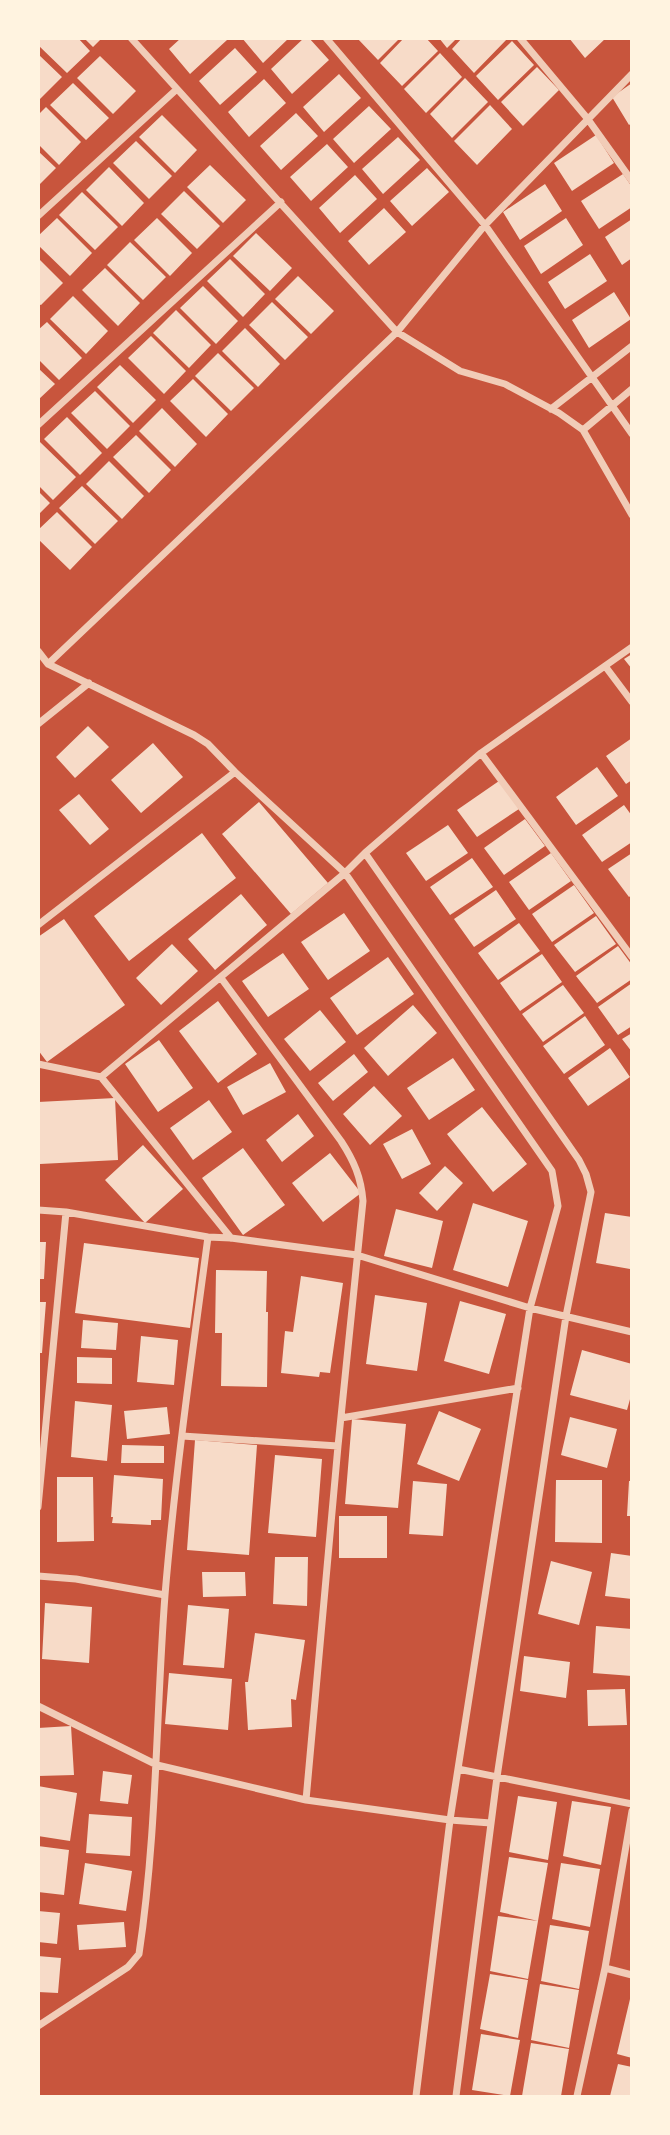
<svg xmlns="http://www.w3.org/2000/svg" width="670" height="2135" viewBox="0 0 670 2135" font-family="Signika,sans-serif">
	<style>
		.building { fill: #f7dbc8 }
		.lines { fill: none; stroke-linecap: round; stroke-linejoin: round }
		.minor { stroke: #f1ccb7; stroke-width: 7 }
	</style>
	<rect width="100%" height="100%" fill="#c8553d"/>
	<path class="building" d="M 38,38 L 78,38 L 90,51 L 67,73 L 38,45 Z
		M 84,38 L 102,38 L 93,47 Z
		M 181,38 L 225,38 L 227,40 L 190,74 L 169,49 Z
		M 242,38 L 289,38 L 263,63 Z
		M 304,38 L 309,38 L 329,60 L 292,94 L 271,69 Z
		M 357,38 L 400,38 L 378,60 Z
		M 404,38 L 426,38 L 438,51 L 402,86 L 380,63 Z
		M 439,38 L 457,38 L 447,48 Z
		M 462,38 L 508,38 L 474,73 L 452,49 Z
		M 569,38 L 606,38 L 585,58 Z
		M 512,41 L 534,65 L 498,100 L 476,76 Z
		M 235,48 L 257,72 L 220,105 L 199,81 Z
		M 440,53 L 462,77 L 426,113 L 404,89 Z
		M 38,54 L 62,77 L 38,101 Z
		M 100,56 L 136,91 L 113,114 L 77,78 Z
		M 537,67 L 559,90 L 523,126 L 501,102 Z
		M 339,74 L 361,98 L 324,132 L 303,107 Z
		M 465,78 L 488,102 L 452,138 L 430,114 Z
		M 264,79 L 286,103 L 249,137 L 228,112 Z
		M 73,83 L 109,118 L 86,140 L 50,105 Z
		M 632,83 L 632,123 L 629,125 L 612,97 Z
		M 490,105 L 512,129 L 477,165 L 454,141 Z
		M 369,106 L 391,129 L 354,163 L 333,139 Z
		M 46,107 L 81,142 L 59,165 L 38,144 L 38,115 Z
		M 296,113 L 318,136 L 281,170 L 260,146 Z
		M 162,115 L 197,150 L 175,173 L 139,137 Z
		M 596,135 L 614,163 L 572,191 L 554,163 Z
		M 398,137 L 420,160 L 383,194 L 362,169 Z
		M 136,141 L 172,176 L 149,199 L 113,163 Z
		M 327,144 L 348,167 L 311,201 L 290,177 Z
		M 38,151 L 56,168 L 38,186 Z
		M 210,165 L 246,200 L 223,223 L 187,187 Z
		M 109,167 L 144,203 L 122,226 L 86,190 Z
		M 427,168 L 449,192 L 412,226 L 390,201 Z
		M 623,174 L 632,187 L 632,207 L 599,229 L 581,201 Z
		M 355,175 L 377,199 L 340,233 L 319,208 Z
		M 545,184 L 562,211 L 520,240 L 503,212 Z
		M 184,191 L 220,226 L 197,249 L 161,214 Z
		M 82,192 L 118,227 L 95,250 L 59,215 Z
		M 384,208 L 406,232 L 369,265 L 348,241 Z
		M 57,218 L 92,253 L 70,276 L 38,245 L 38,236 Z
		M 157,218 L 192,253 L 170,276 L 134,240 Z
		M 566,218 L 583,245 L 541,274 L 524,246 Z
		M 632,219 L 632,258 L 622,265 L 605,237 Z
		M 256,233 L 292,268 L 270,291 L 233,256 Z
		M 130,242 L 166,277 L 143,300 L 107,265 Z
		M 590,254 L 607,281 L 565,309 L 548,282 Z
		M 38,258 L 63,283 L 41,305 L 38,304 Z
		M 230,259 L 265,294 L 243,317 L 207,281 Z
		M 105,268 L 140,303 L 118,326 L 82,290 Z
		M 298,276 L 334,311 L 311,334 L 275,299 Z
		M 203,286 L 238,321 L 216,344 L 180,308 Z
		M 614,292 L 631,319 L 589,348 L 572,320 Z
		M 73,296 L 108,331 L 86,354 L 50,319 Z
		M 272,302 L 308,337 L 285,360 L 249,325 Z
		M 176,310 L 211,345 L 189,368 L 153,333 Z
		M 47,322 L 82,358 L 59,380 L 38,359 L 38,330 Z
		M 245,328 L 280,364 L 258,387 L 222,351 Z
		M 151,336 L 186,371 L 164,394 L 128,358 Z
		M 218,353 L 254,388 L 231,411 L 195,376 Z
		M 120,365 L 156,400 L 133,423 L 97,387 Z
		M 38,368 L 55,384 L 38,400 Z
		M 193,379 L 228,414 L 206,437 L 170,401 Z
		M 95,391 L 130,426 L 107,449 L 71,413 Z
		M 162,408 L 197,444 L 175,467 L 139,431 Z
		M 67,417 L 102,453 L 80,475 L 44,439 Z
		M 136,435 L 171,470 L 149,493 L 113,457 Z
		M 40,442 L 76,477 L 53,500 L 38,485 L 38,444 Z
		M 109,461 L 144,496 L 122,519 L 86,484 Z
		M 82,486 L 118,521 L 95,544 L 59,508 Z
		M 38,491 L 50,503 L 38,515 Z
		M 57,512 L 92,547 L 70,570 L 38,539 L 38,530 Z
		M 632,654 L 632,669 L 624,659 Z
		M 88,726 L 109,747 L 75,778 L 56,757 Z
		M 632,738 L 632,780 L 626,784 L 606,756 Z
		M 153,743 L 183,777 L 141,813 L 111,780 Z
		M 597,767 L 618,796 L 576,825 L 556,797 Z
		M 499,781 L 519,809 L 477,837 L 457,810 Z
		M 79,794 L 109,829 L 90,845 L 59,810 Z
		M 259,802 L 328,883 L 291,914 L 222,834 Z
		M 624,805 L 632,816 L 632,842 L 602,862 L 582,835 Z
		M 525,819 L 545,846 L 504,875 L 484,848 Z
		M 448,825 L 468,853 L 426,881 L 406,853 Z
		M 202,833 L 236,878 L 129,961 L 94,916 Z
		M 551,853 L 571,881 L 529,910 L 509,882 Z
		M 632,853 L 632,895 L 629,897 L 608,869 Z
		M 472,858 L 493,887 L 450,915 L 430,887 Z
		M 574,885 L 594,913 L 552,942 L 532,914 Z
		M 496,890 L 516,919 L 474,947 L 454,919 Z
		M 241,894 L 267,925 L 215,970 L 188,939 Z
		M 344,913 L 370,951 L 328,980 L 301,942 Z
		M 596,916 L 616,944 L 575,972 L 554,945 Z
		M 64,919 L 125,1005 L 47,1062 L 38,1050 L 38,937 Z
		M 519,923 L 540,951 L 498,980 L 478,953 Z
		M 172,944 L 198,971 L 161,1005 L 136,978 Z
		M 618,946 L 632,965 L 632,979 L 597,1003 L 576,976 Z
		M 283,953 L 309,989 L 268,1017 L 242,981 Z
		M 542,954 L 562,982 L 520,1011 L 500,983 Z
		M 388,957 L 414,994 L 357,1035 L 330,998 Z
		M 632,983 L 632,1026 L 618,1035 L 598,1007 Z
		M 563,985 L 584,1013 L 543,1042 L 522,1014 Z
		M 218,1001 L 257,1054 L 218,1083 L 179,1031 Z
		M 413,1005 L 437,1033 L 388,1076 L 364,1048 Z
		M 320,1010 L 346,1042 L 310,1071 L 284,1039 Z
		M 585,1016 L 605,1045 L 564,1074 L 543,1046 Z
		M 632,1033 L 632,1052 L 622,1039 Z
		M 159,1040 L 193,1088 L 158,1112 L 125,1064 Z
		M 610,1048 L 630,1077 L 588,1106 L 568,1078 Z
		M 354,1054 L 368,1072 L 333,1101 L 318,1083 Z
		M 453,1058 L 475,1090 L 429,1120 L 407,1088 Z
		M 270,1063 L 286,1092 L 243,1115 L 227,1087 Z
		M 374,1086 L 402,1116 L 370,1145 L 343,1114 Z
		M 115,1098 L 118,1160 L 40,1164 L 38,1102 Z
		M 209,1100 L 232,1132 L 193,1160 L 170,1128 Z
		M 482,1107 L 527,1164 L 493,1192 L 447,1134 Z
		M 298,1114 L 314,1136 L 282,1162 L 266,1140 Z
		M 412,1129 L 431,1164 L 402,1179 L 383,1144 Z
		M 143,1145 L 183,1189 L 145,1223 L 105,1180 Z
		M 243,1148 L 285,1205 L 243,1235 L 202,1178 Z
		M 330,1153 L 361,1193 L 323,1222 L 292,1183 Z
		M 445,1166 L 463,1183 L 437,1211 L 419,1193 Z
		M 473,1203 L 528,1221 L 508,1287 L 453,1270 Z
		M 396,1209 L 443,1221 L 432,1268 L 384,1256 Z
		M 605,1213 L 632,1217 L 630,1269 L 596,1263 Z
		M 38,1242 L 46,1242 L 44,1279 L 38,1279 Z
		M 84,1243 L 199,1258 L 190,1328 L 75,1313 Z
		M 216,1270 L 267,1271 L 266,1312 L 268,1312 L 267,1387 L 221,1386 L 222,1333 L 215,1333 Z
		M 301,1276 L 343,1283 L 330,1373 L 320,1372 L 319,1377 L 281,1373 L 285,1331 L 293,1332 Z
		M 375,1295 L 427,1303 L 417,1371 L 366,1364 Z
		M 460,1301 L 506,1314 L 489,1374 L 444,1361 Z
		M 38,1302 L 46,1302 L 42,1353 L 38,1353 Z
		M 83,1320 L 118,1323 L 116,1350 L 81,1348 Z
		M 141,1336 L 178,1340 L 174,1385 L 137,1382 Z
		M 582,1350 L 632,1364 L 632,1392 L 627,1410 L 570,1395 Z
		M 77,1357 L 112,1358 L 112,1384 L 77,1383 Z
		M 75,1401 L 112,1405 L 107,1461 L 71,1457 Z
		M 167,1407 L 170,1434 L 127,1439 L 124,1411 Z
		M 439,1411 L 481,1429 L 459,1481 L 417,1464 Z
		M 570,1417 L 617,1429 L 607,1468 L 561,1455 Z
		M 352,1419 L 406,1424 L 398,1508 L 345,1504 Z
		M 195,1440 L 257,1445 L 249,1555 L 187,1550 Z
		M 122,1445 L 164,1446 L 164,1463 L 121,1463 Z
		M 275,1455 L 322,1459 L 316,1537 L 268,1533 Z
		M 114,1475 L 163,1479 L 161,1520 L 151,1520 L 151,1525 L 112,1523 L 113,1517 L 111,1517 Z
		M 57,1477 L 93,1477 L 94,1541 L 57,1542 Z
		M 556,1480 L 602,1480 L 602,1543 L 555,1542 Z
		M 413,1481 L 447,1484 L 443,1536 L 409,1534 Z
		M 629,1481 L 632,1481 L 632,1516 L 627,1516 Z
		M 339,1516 L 387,1516 L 387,1558 L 339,1558 Z
		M 611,1553 L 632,1556 L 632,1599 L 605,1596 Z
		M 275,1557 L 308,1557 L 307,1606 L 273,1604 Z
		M 551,1561 L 592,1572 L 579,1625 L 538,1614 Z
		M 202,1572 L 245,1572 L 246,1596 L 203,1597 Z
		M 45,1603 L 92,1607 L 89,1663 L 42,1659 Z
		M 188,1605 L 229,1609 L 224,1668 L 183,1665 Z
		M 596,1626 L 632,1629 L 632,1676 L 593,1673 Z
		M 255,1633 L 305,1640 L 296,1700 L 291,1699 L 292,1727 L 248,1730 L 245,1682 L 248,1682 Z
		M 524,1656 L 570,1662 L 566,1698 L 520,1691 Z
		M 169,1673 L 232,1679 L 228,1730 L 165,1724 Z
		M 625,1689 L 627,1725 L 588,1726 L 587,1690 Z
		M 71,1726 L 74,1775 L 38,1776 L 38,1728 Z
		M 103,1771 L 132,1775 L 128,1804 L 100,1801 Z
		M 38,1786 L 77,1793 L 70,1841 L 38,1836 Z
		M 518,1796 L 557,1802 L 548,1860 L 509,1852 Z
		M 572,1801 L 611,1807 L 601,1865 L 563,1856 Z
		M 89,1814 L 132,1817 L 130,1856 L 86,1853 Z
		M 38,1846 L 69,1850 L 64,1895 L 38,1892 Z
		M 509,1857 L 548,1863 L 538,1921 L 500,1912 Z
		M 85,1863 L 132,1871 L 126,1911 L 79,1904 Z
		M 561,1863 L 600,1869 L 590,1927 L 552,1919 Z
		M 38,1911 L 60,1913 L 57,1944 L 38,1942 Z
		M 498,1916 L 538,1921 L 528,1979 L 490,1971 Z
		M 124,1922 L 126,1947 L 79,1950 L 77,1925 Z
		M 550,1925 L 589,1931 L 579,1989 L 541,1981 Z
		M 38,1956 L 61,1958 L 58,1993 L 38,1992 Z
		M 490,1974 L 528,1980 L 518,2038 L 480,2029 Z
		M 540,1984 L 579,1990 L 569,2048 L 531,2040 Z
		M 630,1999 L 632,1999 L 632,2058 L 617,2054 Z
		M 481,2034 L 520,2040 L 510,2096 L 472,2090 Z
		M 531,2043 L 569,2049 L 561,2096 L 522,2096 Z
		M 618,2064 L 632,2067 L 632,2096 L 610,2096 Z"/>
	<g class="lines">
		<path class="minor" d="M 131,38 L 397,332 L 460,371 L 505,384 L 559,413 L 583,430 L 632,515
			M 326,38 L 485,225 L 632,434
			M 520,38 L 587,118 L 632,181
			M 38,216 L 177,89
			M 551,409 L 632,346
			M 38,425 L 281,202
			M 583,430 L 632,389
			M 38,651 L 48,664 L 194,735 L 208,744 L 235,772 L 345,873 L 365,853 L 481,753 L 632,647
			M 48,664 L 397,332 L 485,225 L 632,74
			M 605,666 L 632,702
			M 38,724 L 89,683
			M 481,753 L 632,957
			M 365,853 L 579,1160 L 586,1174 L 591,1192 L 566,1316 L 497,1777 L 456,2096
			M 38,925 L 235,772
			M 221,978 L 341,1141 C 354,1161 361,1177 363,1201 L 338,1446 L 306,1800
			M 38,1064 L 101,1077
			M 38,1210 L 66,1212 L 208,1237 L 231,1238 L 357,1255 L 530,1308 L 632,1332
			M 231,1238 L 101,1077 L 345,873 L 552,1171 L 558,1206 L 530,1308 L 450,1820 L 416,2096
			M 341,1418 L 518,1388
			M 182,1436 L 338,1446
			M 38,1507 L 66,1212
			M 38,1576 L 76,1579 L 165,1595
			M 38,1706 L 157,1765 L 306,1800 L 450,1820 L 491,1823
			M 458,1769 L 632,1804
			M 605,1968 L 632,1975
			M 38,2026 L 128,1967 L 139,1954 C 157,1835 156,1714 165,1595 C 175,1475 192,1356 208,1237
			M 577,2096 L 605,1968 L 632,1811"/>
	</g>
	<rect width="670" height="2135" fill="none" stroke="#fff3e0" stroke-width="80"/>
</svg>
